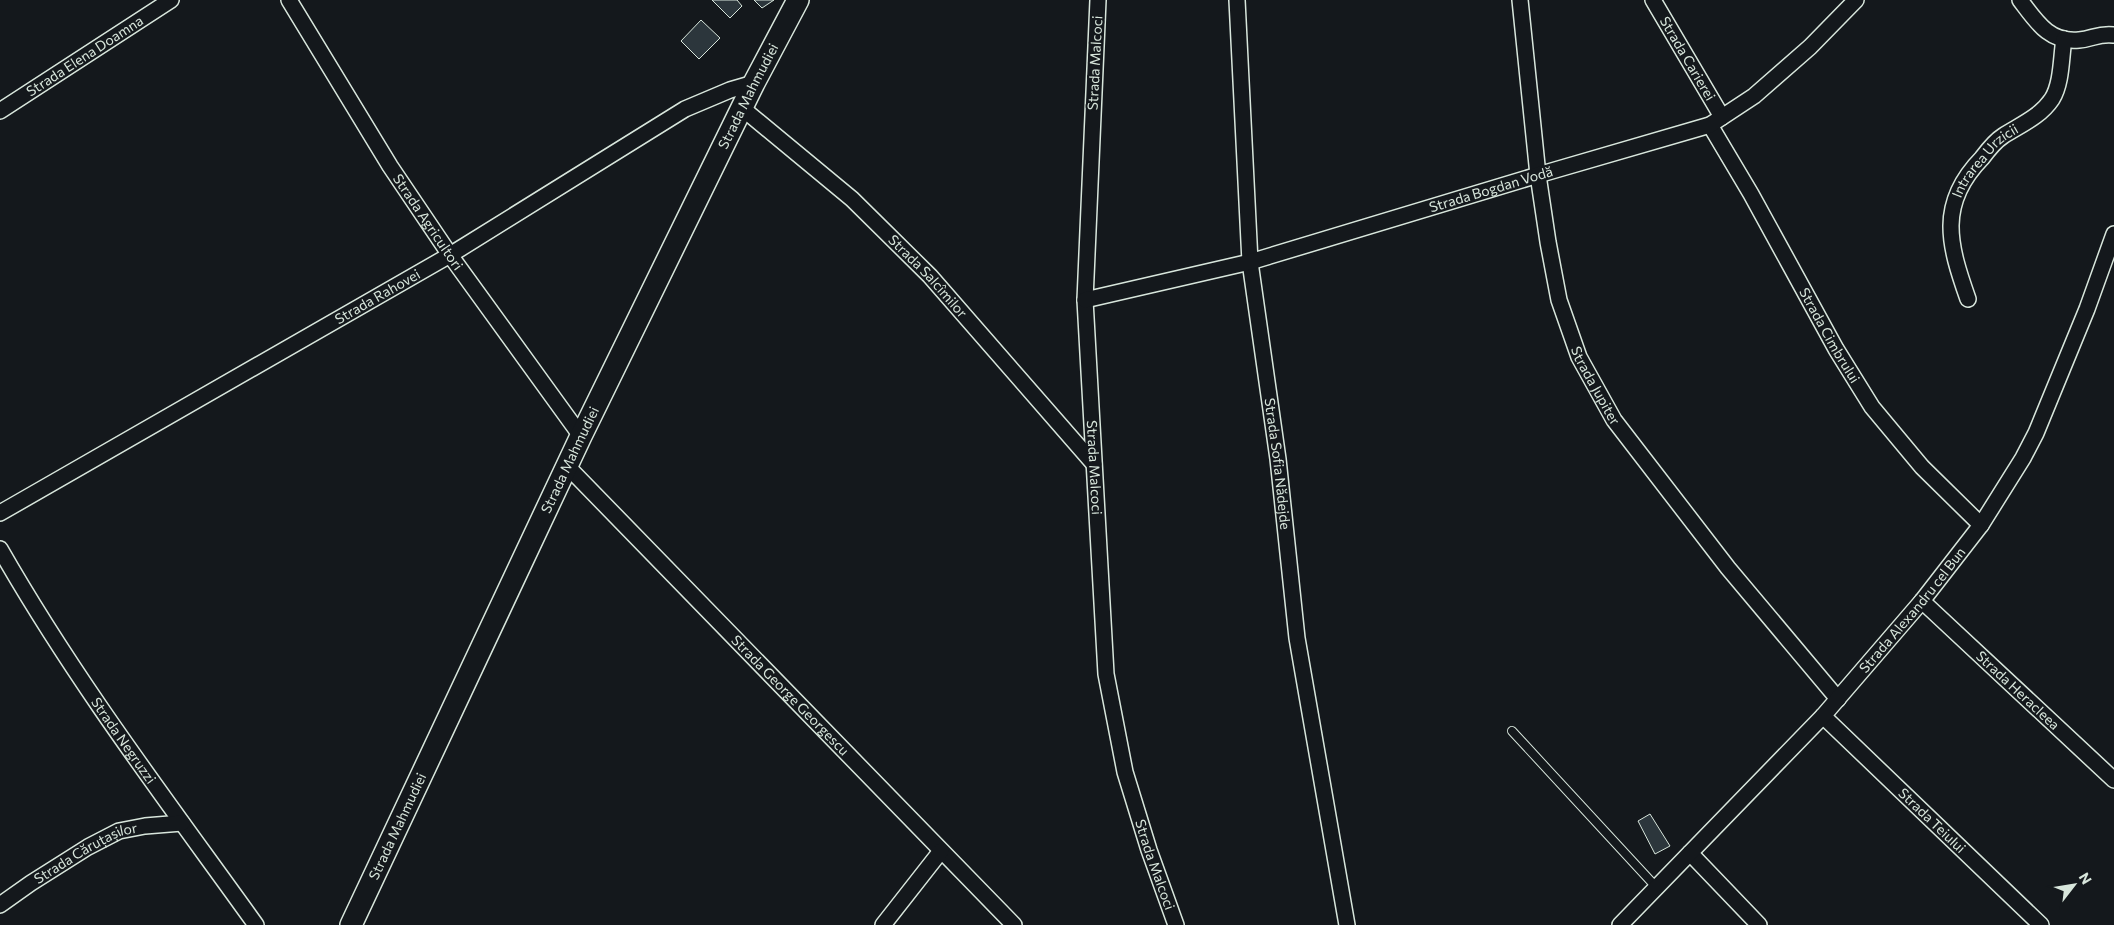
<svg xmlns="http://www.w3.org/2000/svg" width="2114" height="925" viewBox="0 0 2114 925" font-family="Commissioner,sans-serif">
	<style>
		.building { fill: #2c363c; stroke: #d8e6dc }
		.lines { fill: none; stroke-linecap: round; stroke-linejoin: round }
		.service-casing { stroke: #d8e6dc; stroke-width: 10 }
		.minor-casing { stroke: #d8e6dc; stroke-width: 18 }
		.secondary-casing { stroke: #d8e6dc; stroke-width: 24 }
		.service { stroke: #14181c; stroke-width: 8 }
		.minor { stroke: #14181c; stroke-width: 15 }
		.secondary { stroke: #14181c; stroke-width: 21 }
		.labels { text-anchor: middle; stroke-width: 4; stroke-linejoin: round; paint-order: stroke }
		.street-label { font-size: 14px; fill: #d8e6dc; stroke: #14181c }
	</style>
	<rect width="100%" height="100%" fill="#14181c"/>
	<path class="building" d="M 712,0 L 737,0 L 742,6 L 730,18 Z
		M 754,0 L 774,0 L 762,8 Z
		M 701,20 L 720,38 L 699,59 L 681,41 Z
		M 1650,814 L 1670,846 L 1655,854 L 1638,821 Z"/>
	<g class="lines">
		<defs>
			<path id="service" d="M 1512,731 L 1657,888"/>
			<g id="minor">
				<path id="s1" d="M 289,0 L 390,166 L 450,255 L 581,436"/>
				<path id="s2" d="M 1098,0 L 1085,300 L 1106,674 L 1125,772 L 1149,850 L 1176,925"/>
				<path id="s3" d="M 1237,0 L 1250,262 L 1278,459 L 1297,638 L 1347,925"/>
				<path id="s4" d="M 1520,0 L 1538,175 L 1548,242 L 1559,300 L 1579,357 L 1614,420 L 1728,568 L 1838,699"/>
				<path id="s5" d="M 1653,0 L 1722,117"/>
				<path d="M 2020,0 C 2036,21 2049,43 2079,40 C 2093,39 2098,33 2114,35"/>
				<path id="s6" d="M 742,108 L 852,199 L 930,276 L 1094,464"/>
				<path id="s7" d="M 0,111 L 171,0"/>
				<path id="s8" d="M 1710,125 L 1751,194 L 1836,349 L 1872,407 L 1922,467 L 1981,525"/>
				<path id="s9" d="M 1968,299 C 1949,245 1937,204 1982,158 C 1988,150 1995,141 2003,136 C 2020,125 2040,117 2052,99 C 2062,83 2061,57 2064,39"/>
				<path id="s10" d="M 1085,300 L 1250,262 L 1538,175 L 1710,125 L 1754,96 L 1810,47 L 1856,0"/>
				<path id="s11" d="M 567,466 L 1014,925"/>
				<path id="s12" d="M 0,513 L 450,255 L 685,109 L 730,90 L 754,83"/>
				<path id="s13" d="M 0,549 C 76,682 167,801 256,925"/>
				<path id="s14" d="M 1922,601 L 2114,780"/>
				<path id="s15" d="M 1823,716 L 2041,925"/>
				<path d="M 1690,853 L 1759,925"/>
				<path id="s16" d="M 0,905 L 31,883 L 88,847 L 119,831 L 145,826 L 182,823"/>
				<path d="M 883,925 L 941,851"/>
				<path id="s17" d="M 1620,925 L 1823,716 L 1922,601 L 1981,525 L 2023,458 L 2036,433 L 2087,309 L 2114,234"/>
			</g>
			<g id="secondary">
				<path id="s18" d="M 351,925 L 581,436 L 754,83 L 798,0"/>
			</g>
		</defs>
		<use href="#service" class="service-casing"/>
		<use href="#minor" class="minor-casing"/>
		<use href="#secondary" class="secondary-casing"/>
		<use href="#service" class="service"/>
		<use href="#minor" class="minor"/>
		<use href="#secondary" class="secondary"/>
	</g>
	<g class="labels">
		<g class="street-label">
			<text dy="5" stroke="none"><textPath href="#s7" startOffset="101">Strada Elena Doamna</textPath></text>
			<text dy="5" stroke="none"><textPath href="#s5" startOffset="68">Strada Carierei</textPath></text>
			<text transform="translate(1095 63) rotate(-87)" y="5">Strada Malcoci</text>
			<text dy="5" stroke="none"><textPath href="#s18" startOffset="919">Strada Mahmudiei</textPath></text>
			<text dy="5" stroke="none"><textPath href="#s9" startOffset="152">Intrarea Urzicii</textPath></text>
			<text dy="5" stroke="none"><textPath href="#s10" startOffset="421">Strada Bogdan Vodă</textPath></text>
			<text dy="5" stroke="none"><textPath href="#s1" startOffset="262">Strada Agricultori</textPath></text>
			<text dy="5" stroke="none"><textPath href="#s6" startOffset="251">Strada Salcîmilor</textPath></text>
			<text dy="5" stroke="none"><textPath href="#s12" startOffset="435">Strada Rahovei</textPath></text>
			<text dy="5" stroke="none"><textPath href="#s8" startOffset="242">Strada Cimbrului</textPath></text>
			<text dy="5" stroke="none"><textPath href="#s4" startOffset="396">Strada Jupiter</textPath></text>
			<text dy="5" stroke="none"><textPath href="#s18" startOffset="514">Strada Mahmudiei</textPath></text>
			<text dy="5" stroke="none"><textPath href="#s3" startOffset="466">Strada Sofia Nădejde</textPath></text>
			<text dy="5" stroke="none"><textPath href="#s2" startOffset="468">Strada Malcoci</textPath></text>
			<text dy="5" stroke="none"><textPath href="#s17" startOffset="430">Strada Alexandru cel Bun</textPath></text>
			<text dy="5" stroke="none"><textPath href="#s14" startOffset="131">Strada Heracleea</textPath></text>
			<text dy="5" stroke="none"><textPath href="#s11" startOffset="320">Strada George Georgescu</textPath></text>
			<text dy="5" stroke="none"><textPath href="#s13" startOffset="228">Strada Negruzzi</textPath></text>
			<text dy="5" stroke="none"><textPath href="#s15" startOffset="151">Strada Teiului</textPath></text>
			<text dy="5" stroke="none"><textPath href="#s18" startOffset="109">Strada Mahmudiei</textPath></text>
			<text dy="5" stroke="none"><textPath href="#s16" startOffset="101">Strada Căruțașilor</textPath></text>
			<text dy="5" stroke="none"><textPath href="#s2" startOffset="872">Strada Malcoci</textPath></text>
		</g>
	</g>
	<g transform="translate(2074 885) rotate(59)" stroke="#14181c" stroke-width="4" paint-order="stroke">
	<path d="M0-4L9 19L0 12L-9 19Z" fill="#d8e6dc"/>
	<text y="-8" font-size="14" font-weight="bold" text-anchor="middle" fill="#d8e6dc">N</text>
	</g>
</svg>
